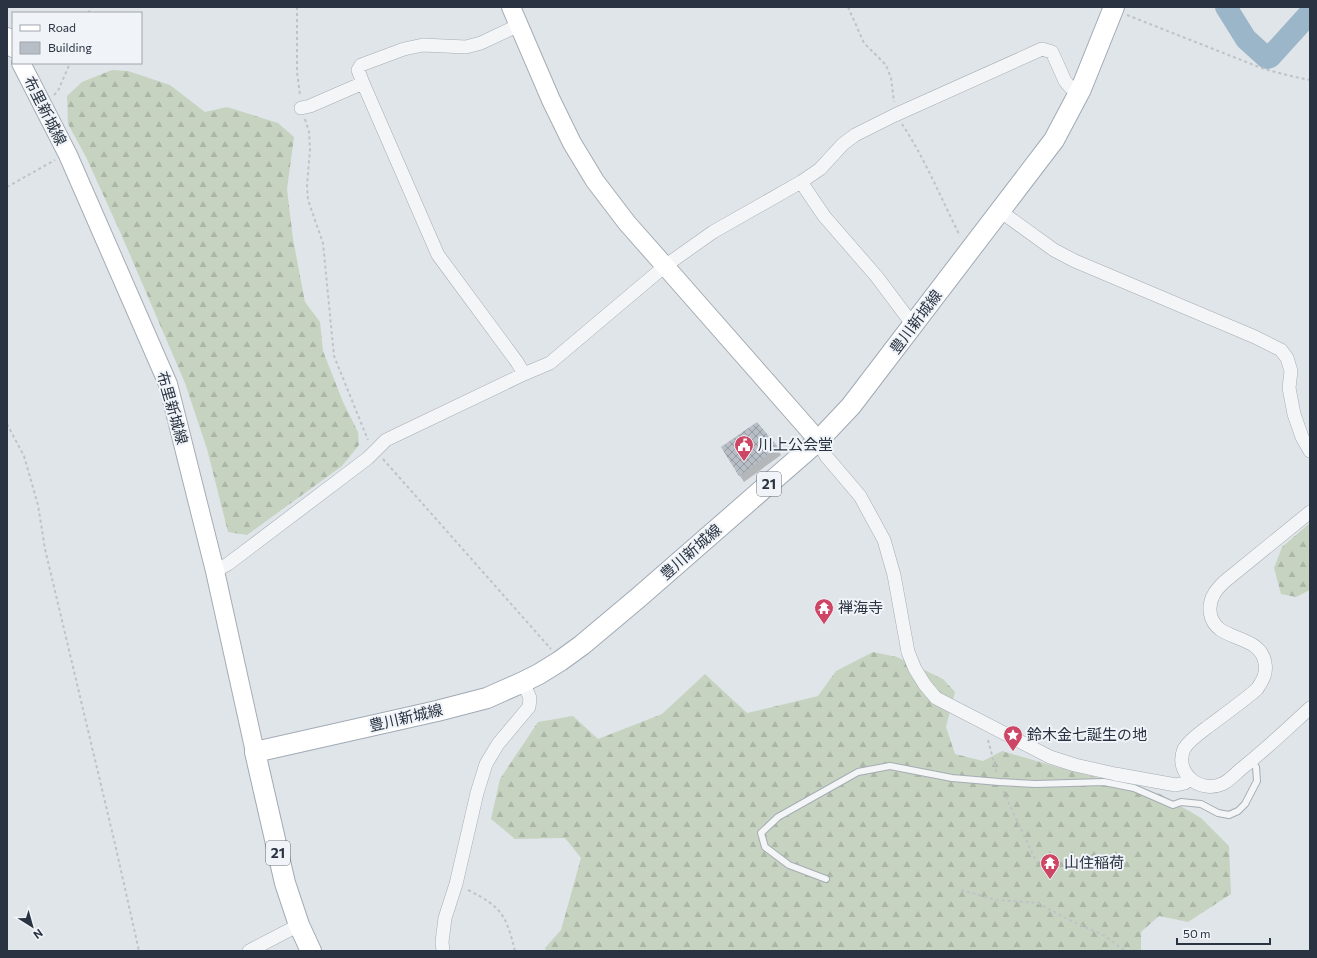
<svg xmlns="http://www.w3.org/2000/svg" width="1317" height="958" viewBox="0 0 1317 958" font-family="Commissioner,'Noto Sans JP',sans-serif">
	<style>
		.forest { fill: url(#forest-firs) }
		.shadow { fill: #0003 }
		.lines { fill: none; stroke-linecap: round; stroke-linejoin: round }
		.river { stroke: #9bb5c9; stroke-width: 22 }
		.building { fill: url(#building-cross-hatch) }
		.lane-casing { stroke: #a5acb3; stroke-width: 8 }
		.street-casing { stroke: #a5acb3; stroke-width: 14 }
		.secondary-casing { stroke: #a5acb3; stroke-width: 20 }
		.primary-casing { stroke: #a0aab5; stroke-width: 22 }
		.path { stroke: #bec3c8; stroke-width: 2; stroke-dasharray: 3 3; stroke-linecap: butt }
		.lane { stroke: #f3f5f7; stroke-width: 6 }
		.street { stroke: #f3f5f7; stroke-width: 13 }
		.secondary { stroke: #fff; stroke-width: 18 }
		.primary { stroke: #fff; stroke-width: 20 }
		.labels { text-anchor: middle; stroke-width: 4; stroke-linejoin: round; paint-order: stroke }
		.shield { fill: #f0f3f7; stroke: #656d78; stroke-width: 1 }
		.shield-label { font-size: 14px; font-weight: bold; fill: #293341 }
		.street-label { font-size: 15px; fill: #293341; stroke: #f0f3f7 }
		.poi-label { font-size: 15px; fill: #293341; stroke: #f0f3f7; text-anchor: start }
	</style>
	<defs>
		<pattern id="forest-firs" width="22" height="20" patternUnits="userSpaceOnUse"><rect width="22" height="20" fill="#c7d3c1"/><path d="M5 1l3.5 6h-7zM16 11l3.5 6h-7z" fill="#abb6a7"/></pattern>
		<pattern id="building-cross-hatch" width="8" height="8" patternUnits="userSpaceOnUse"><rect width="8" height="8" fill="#b8bec6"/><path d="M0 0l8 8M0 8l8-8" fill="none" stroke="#969ba2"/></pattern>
	</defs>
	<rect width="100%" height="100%" fill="#e0e5e9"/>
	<path class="forest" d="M 112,70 L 128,71 L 170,85 L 205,112 L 227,107 L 278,123 L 294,137 L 287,189 L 293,239 L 305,302 L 320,322 L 323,351 L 343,402 L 358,432 L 359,445 L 342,466 L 247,535 L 228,532 L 207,449 L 185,383 L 121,234 L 86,157 L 68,124 L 67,96 L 82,82 Z
		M 1310,523 L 1310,590 L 1296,597 L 1281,594 L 1274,568 L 1282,547 Z
		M 873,652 L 897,657 L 943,679 L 955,692 L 946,727 L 955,754 L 983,761 L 1002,751 L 1057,767 L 1160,794 L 1201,818 L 1229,846 L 1231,894 L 1188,922 L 1159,916 L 1141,932 L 1141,951 L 546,951 L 545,948 L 561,930 L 581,858 L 565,838 L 515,839 L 491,819 L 500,779 L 538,722 L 573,716 L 598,739 L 662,714 L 705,674 L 747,713 L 818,696 L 836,671 Z"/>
	<path class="shadow" d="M 757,423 L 777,448 L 781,455 L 744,482 L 726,455 Z"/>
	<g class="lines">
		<path class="river" d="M 1226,7 L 1246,39 L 1267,58 L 1270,57 L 1310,13"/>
	</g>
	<path class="building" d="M 757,422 L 778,447 L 739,476 L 721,447 Z"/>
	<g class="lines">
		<defs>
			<path id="lane" d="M 826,879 L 789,865 L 765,847 L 761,833 L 778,817 L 858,772 L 890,766 L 952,778 L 999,782 L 1036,784 L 1104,782 L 1134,788 L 1173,805 L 1181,802 L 1201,804 L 1218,813 L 1229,815 L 1238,811 L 1245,804 L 1257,781 L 1256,767 L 1251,762"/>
			<path id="street" d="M 363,83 L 438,255 L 517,362 L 524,374
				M 301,108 L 310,106 L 363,83 L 358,70 L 361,65 L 404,49 L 423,45 L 466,47 L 481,43 L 519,25
				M 801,182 L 820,169 L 843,144 L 855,135 L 895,115 L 1042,49 L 1052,52 L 1065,81 L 1070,87 L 1081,89
				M 1000,211 L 1054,250 L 1075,261 L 1255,337 L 1281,350 L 1287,358 L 1291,371 L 1289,388 L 1294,414 L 1302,437 L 1310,451
				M 818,441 L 826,456 L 860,496 L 884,540 L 894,575 L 908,652 L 915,669 L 925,685 L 936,698 L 1050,757 L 1075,765 L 1115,774 L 1176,785 L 1185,783 L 1189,779
				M 1310,512 L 1224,582 C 1220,586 1216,590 1214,594 C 1207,606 1209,622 1221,630 C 1236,640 1262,641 1265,663 C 1267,673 1263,680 1257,689 C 1242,702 1225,714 1209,726 C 1201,732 1189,740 1184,749 C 1174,772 1199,794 1222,784 C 1229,781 1235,774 1241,769 C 1265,750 1287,729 1310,708
				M 215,571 L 228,564 L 368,458 L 386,440 L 524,374 L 550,363 L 665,266 L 713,232 L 801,182 L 824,216 L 877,277 L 907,317 L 915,324
				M 249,951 L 299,925
				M 443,951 L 442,942 L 445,918 L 456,884 L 477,793 L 486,764 L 498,744 L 529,707 L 530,698 L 523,682"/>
			<path id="secondary" d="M 511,7 L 551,100 L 572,143 L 595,181 L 627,223 L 665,266 L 810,431 L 818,441
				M 7,37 L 13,48
				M 21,63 L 68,155 L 168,384 L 215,571 L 255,752"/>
			<path id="primary" d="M 311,951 L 299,925 L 285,883 L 255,752 L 437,711 L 487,698 L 523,682 L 539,674 L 560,661 L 582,645 L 638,598 L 818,441 L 851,406 L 1054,140 L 1081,89 L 1114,7"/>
		</defs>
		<use href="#lane" class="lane-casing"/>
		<use href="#street" class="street-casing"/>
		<use href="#secondary" class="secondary-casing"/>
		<use href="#primary" class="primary-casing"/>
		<path class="path" d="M 297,7 L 297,72 L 300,95
			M 848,7 L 864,43 L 886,65 L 891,78 L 894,102
			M 88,13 L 92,7
			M 1127,15 L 1264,69 L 1295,77 L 1310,80
			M 54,95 L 58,91 L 70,63
			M 305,119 L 309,132 L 310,149 L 307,186 L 308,200 L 323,243 L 334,356 L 368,440
			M 902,124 C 925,159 941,198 960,236
			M 7,187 L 55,160
			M 7,424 L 24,456 L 38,505 L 45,549 L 115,844 L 139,951
			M 383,459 L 551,649
			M 988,740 L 997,774
			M 1003,791 L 1037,863
			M 468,890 C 502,907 506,915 515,951
			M 961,890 L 996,900 L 1038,903 L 1067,919 L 1105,936 L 1125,951"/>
		<use href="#lane" class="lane"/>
		<use href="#street" class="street"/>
		<use href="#secondary" class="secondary"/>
		<use href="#primary" class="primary"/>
	</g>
	<defs>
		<symbol id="civic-pin" viewBox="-11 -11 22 30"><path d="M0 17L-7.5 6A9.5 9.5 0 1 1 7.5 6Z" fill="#ce4665" stroke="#f0f3f7"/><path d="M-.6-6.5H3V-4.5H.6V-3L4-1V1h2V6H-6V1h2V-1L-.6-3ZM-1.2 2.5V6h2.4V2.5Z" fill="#fff"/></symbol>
		<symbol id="temple-pin" viewBox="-11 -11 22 30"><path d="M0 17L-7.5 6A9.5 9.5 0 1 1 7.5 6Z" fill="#ce4665" stroke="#f0f3f7"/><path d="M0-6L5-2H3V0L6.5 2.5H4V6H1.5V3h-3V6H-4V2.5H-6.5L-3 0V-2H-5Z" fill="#fff"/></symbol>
		<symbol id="sight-pin" viewBox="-11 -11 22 30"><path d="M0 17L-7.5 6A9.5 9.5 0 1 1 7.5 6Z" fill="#ce4665" stroke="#f0f3f7"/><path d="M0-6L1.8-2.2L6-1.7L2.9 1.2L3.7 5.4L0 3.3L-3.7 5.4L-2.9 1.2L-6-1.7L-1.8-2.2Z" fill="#fff"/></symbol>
	</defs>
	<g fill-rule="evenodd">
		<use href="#civic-pin" x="733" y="434" width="22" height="30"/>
		<use href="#temple-pin" x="813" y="597" width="22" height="30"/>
		<use href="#sight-pin" x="1002" y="724" width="22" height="30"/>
		<use href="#temple-pin" x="1039" y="852" width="22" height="30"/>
	</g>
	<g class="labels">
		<g class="shield">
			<rect x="757" y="472" width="24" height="24" rx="3"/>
			<rect x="266" y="841" width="24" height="24" rx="3"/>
		</g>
		<g class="shield-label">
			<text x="769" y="489">21</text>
			<text x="278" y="858">21</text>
		</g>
		<g class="street-label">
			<text transform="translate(45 111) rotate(63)" y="5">布里新城線</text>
			<text transform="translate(916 322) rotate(-53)" y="5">豊川新城線</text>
			<text transform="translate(172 408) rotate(74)" y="5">布里新城線</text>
			<text transform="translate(691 552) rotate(-41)" y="5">豊川新城線</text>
			<text transform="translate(406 718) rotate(-13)" y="5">豊川新城線</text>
		</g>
		<g class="poi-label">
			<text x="758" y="450">川上公会堂</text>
			<text x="838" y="613">禅海寺</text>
			<text x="1027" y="740">鈴木金七誕生の地</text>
			<text x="1064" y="868">山住稲荷</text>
		</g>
	</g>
	<rect width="1317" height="958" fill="none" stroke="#293341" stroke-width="16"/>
	<rect x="12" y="12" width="130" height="52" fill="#f0f3f7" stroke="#a0a6ae"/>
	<rect x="20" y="25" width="20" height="6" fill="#ffffff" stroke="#a0a6ae"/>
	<text x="48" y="32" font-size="12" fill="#293341">Road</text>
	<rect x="20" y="42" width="20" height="12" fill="#b8bec6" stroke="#a0a6ae"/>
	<text x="48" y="52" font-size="12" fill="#293341">Building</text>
	<g transform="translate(32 926) rotate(143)" stroke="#f0f3f7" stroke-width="3" paint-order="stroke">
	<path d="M0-3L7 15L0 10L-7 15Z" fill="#293341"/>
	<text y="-6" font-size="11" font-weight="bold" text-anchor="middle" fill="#293341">N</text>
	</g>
	<path d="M1177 938v6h93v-6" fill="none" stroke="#293341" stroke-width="2"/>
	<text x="1183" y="938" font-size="12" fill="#293341" stroke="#f0f3f7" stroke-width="3" paint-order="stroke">50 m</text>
</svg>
